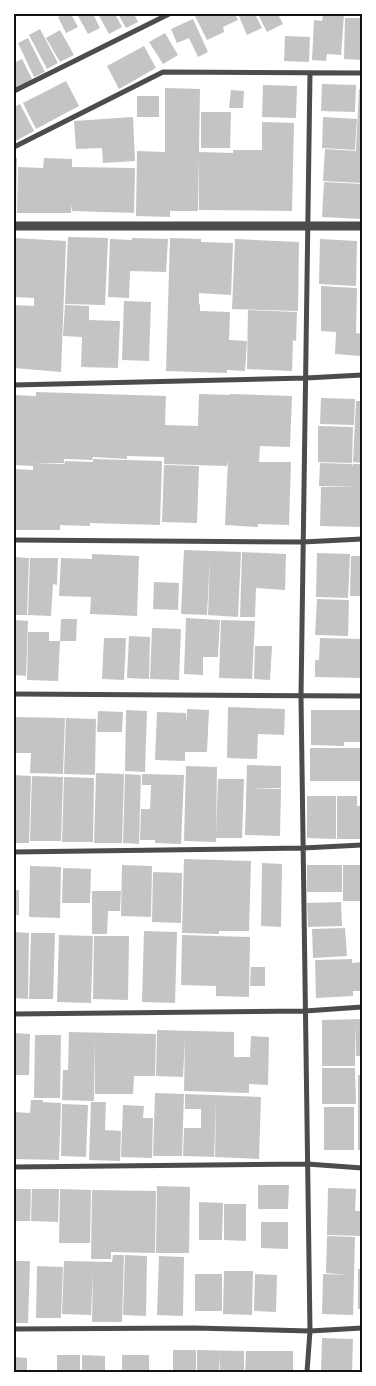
<svg xmlns="http://www.w3.org/2000/svg" width="376" height="1386" viewBox="0 0 376 1386" font-family="'Work Sans',sans-serif">
	<style>
		.building { fill: #c4c4c4 }
		.lines { fill: none; stroke-linecap: round; stroke-linejoin: round }
		.minor { stroke: #4c4c4c; stroke-width: 5 }
		.tertiary { stroke: #4c4c4c; stroke-width: 9 }
		.neatline { fill: none; stroke: #111; stroke-width: 2 }
	</style>
	<rect width="100%" height="100%" fill="#fff"/>
	<path class="building" d="M 64,14 L 71,14 L 78,27 L 66,33 L 58,17 Z
		M 77,14 L 93,14 L 100,28 L 88,34 Z
		M 98,14 L 115,14 L 122,27 L 109,34 Z
		M 118,14 L 134,14 L 138,22 L 126,28 Z
		M 200,14 L 235,14 L 238,20 L 223,27 L 224,32 L 207,40 L 195,16 Z
		M 238,14 L 255,14 L 262,28 L 247,35 Z
		M 258,14 L 278,14 L 283,24 L 267,32 Z
		M 323,14 L 350,14 L 350,16 L 344,15 L 341,55 L 327,54 L 326,61 L 312,60 L 314,20 L 322,21 Z
		M 345,18 L 362,18 L 362,60 L 344,59 Z
		M 193,19 L 208,52 L 198,57 L 189,38 L 177,43 L 171,29 Z
		M 40,29 L 58,63 L 47,69 L 29,35 Z
		M 60,30 L 74,55 L 60,62 L 46,38 Z
		M 165,33 L 178,55 L 163,64 L 149,42 Z
		M 285,36 L 310,37 L 309,62 L 284,61 Z
		M 28,38 L 45,72 L 34,77 L 18,43 Z
		M 144,46 L 156,68 L 119,89 L 107,66 Z
		M 22,59 L 32,79 L 14,89 L 14,63 Z
		M 66,81 L 79,106 L 36,129 L 23,103 Z
		M 322,84 L 356,85 L 355,112 L 321,111 Z
		M 263,85 L 297,86 L 296,118 L 262,117 Z
		M 165,88 L 200,89 L 199,152 L 233,153 L 233,150 L 262,150 L 262,122 L 294,123 L 292,211 L 199,210 L 199,156 L 198,211 L 170,211 L 170,217 L 136,216 L 137,151 L 165,152 Z
		M 359,89 L 362,89 L 362,183 L 323,181 L 325,149 L 356,151 Z
		M 231,90 L 244,91 L 243,108 L 229,108 Z
		M 137,96 L 159,96 L 159,117 L 137,117 Z
		M 20,104 L 34,131 L 14,142 L 14,107 Z
		M 201,112 L 231,112 L 230,148 L 201,148 Z
		M 133,117 L 135,161 L 103,163 L 102,148 L 76,149 L 74,121 Z
		M 323,117 L 357,119 L 355,150 L 322,148 Z
		M 14,158 L 17,158 L 16,218 L 14,217 Z
		M 44,158 L 72,159 L 72,167 L 135,168 L 134,213 L 72,211 L 71,205 L 71,213 L 17,213 L 18,167 L 43,168 Z
		M 324,182 L 362,184 L 362,219 L 322,217 Z
		M 68,237 L 108,238 L 105,305 L 65,304 Z
		M 14,238 L 66,241 L 61,372 L 14,368 L 14,305 L 34,306 L 34,298 L 14,297 Z
		M 132,238 L 168,239 L 166,272 L 130,271 L 129,298 L 108,297 L 110,239 L 132,240 Z
		M 170,238 L 201,239 L 201,242 L 233,243 L 231,295 L 199,293 L 199,304 L 200,305 L 200,311 L 230,312 L 229,340 L 247,341 L 245,371 L 227,370 L 227,373 L 166,371 Z
		M 235,239 L 299,242 L 298,311 L 232,309 Z
		M 320,239 L 357,241 L 356,286 L 319,284 Z
		M 321,286 L 357,288 L 356,333 L 362,334 L 362,356 L 335,354 L 336,332 L 321,331 Z
		M 124,301 L 151,302 L 149,361 L 122,360 Z
		M 65,305 L 89,306 L 89,320 L 120,321 L 118,368 L 81,367 L 82,337 L 63,336 Z
		M 248,310 L 297,312 L 296,341 L 293,340 L 292,371 L 247,369 Z
		M 36,392 L 166,396 L 165,425 L 198,426 L 199,394 L 230,395 L 230,394 L 292,396 L 290,447 L 260,446 L 259,462 L 291,462 L 289,525 L 258,524 L 258,527 L 225,525 L 228,460 L 227,466 L 164,464 L 164,457 L 127,456 L 127,459 L 93,457 L 92,460 L 64,459 L 64,463 L 33,463 L 63,464 L 65,463 L 65,461 L 93,462 L 93,459 L 162,461 L 160,525 L 90,523 L 90,526 L 60,525 L 60,530 L 14,530 L 14,469 L 33,470 L 33,466 L 14,465 L 14,395 L 36,396 Z
		M 321,398 L 355,399 L 354,425 L 320,424 Z
		M 356,401 L 362,401 L 362,463 L 353,462 Z
		M 318,426 L 353,427 L 352,463 L 318,462 Z
		M 320,463 L 352,464 L 353,466 L 353,464 L 362,464 L 362,527 L 320,526 L 321,487 L 358,487 L 319,486 Z
		M 164,465 L 199,466 L 197,523 L 162,522 Z
		M 184,550 L 241,552 L 238,617 L 208,615 L 210,556 L 207,615 L 181,614 Z
		M 242,552 L 286,554 L 285,590 L 256,588 L 255,617 L 240,617 Z
		M 317,553 L 350,554 L 348,598 L 316,597 Z
		M 92,554 L 139,556 L 137,616 L 90,614 L 91,597 L 59,596 L 61,558 L 92,559 Z
		M 351,556 L 362,556 L 362,596 L 350,596 Z
		M 14,557 L 29,558 L 27,615 L 14,615 Z
		M 30,558 L 58,558 L 57,585 L 53,584 L 51,616 L 28,615 Z
		M 154,582 L 179,583 L 178,610 L 153,609 Z
		M 317,599 L 349,600 L 348,636 L 315,635 Z
		M 186,618 L 220,620 L 218,657 L 203,657 L 203,675 L 184,674 Z
		M 61,619 L 77,619 L 76,641 L 60,641 Z
		M 14,620 L 28,621 L 26,676 L 14,675 Z
		M 221,620 L 255,621 L 252,679 L 219,678 Z
		M 152,628 L 181,629 L 179,680 L 150,679 Z
		M 28,632 L 49,632 L 49,641 L 60,641 L 58,681 L 27,680 Z
		M 129,636 L 150,637 L 149,679 L 127,678 Z
		M 104,638 L 126,638 L 124,680 L 102,679 Z
		M 320,638 L 362,639 L 362,678 L 315,677 L 315,660 L 319,660 Z
		M 255,646 L 272,646 L 270,680 L 254,679 Z
		M 228,707 L 285,709 L 284,735 L 258,734 L 257,759 L 227,758 Z
		M 187,709 L 209,710 L 207,752 L 185,752 L 185,761 L 155,760 L 157,712 L 186,713 L 187,723 Z
		M 126,710 L 147,711 L 145,772 L 125,771 Z
		M 311,710 L 362,710 L 362,742 L 344,742 L 344,716 L 344,746 L 311,745 Z
		M 98,711 L 123,712 L 122,732 L 97,732 Z
		M 14,717 L 65,718 L 63,774 L 30,773 L 31,753 L 14,753 Z
		M 66,718 L 96,719 L 95,775 L 64,774 Z
		M 310,748 L 362,748 L 362,781 L 310,781 Z
		M 247,765 L 281,766 L 281,788 L 250,788 L 281,789 L 280,836 L 245,835 Z
		M 186,766 L 217,767 L 216,842 L 184,841 Z
		M 96,773 L 124,774 L 122,843 L 94,843 Z
		M 125,774 L 141,775 L 139,844 L 123,843 Z
		M 142,774 L 184,775 L 181,844 L 155,843 L 155,840 L 140,840 L 141,809 L 150,809 L 151,785 L 142,785 Z
		M 14,775 L 31,776 L 29,843 L 14,843 Z
		M 32,776 L 63,777 L 61,841 L 30,841 Z
		M 64,777 L 94,778 L 93,842 L 62,842 Z
		M 218,779 L 244,779 L 242,838 L 216,838 Z
		M 307,796 L 336,796 L 336,839 L 307,838 Z
		M 337,796 L 357,796 L 357,806 L 362,806 L 362,839 L 337,839 Z
		M 184,859 L 251,861 L 249,931 L 219,931 L 219,934 L 182,933 Z
		M 262,863 L 282,864 L 281,927 L 261,926 Z
		M 122,865 L 152,866 L 151,917 L 121,916 Z
		M 307,865 L 342,865 L 342,892 L 307,892 Z
		M 343,865 L 362,865 L 362,901 L 343,901 Z
		M 30,866 L 61,867 L 60,918 L 29,917 Z
		M 63,868 L 91,869 L 90,903 L 62,903 Z
		M 153,872 L 182,873 L 181,923 L 152,922 Z
		M 14,890 L 19,890 L 19,915 L 14,915 Z
		M 92,891 L 121,891 L 120,911 L 108,911 L 107,934 L 92,934 Z
		M 341,902 L 342,926 L 308,927 L 307,903 Z
		M 345,928 L 347,956 L 313,958 L 312,929 Z
		M 144,931 L 177,932 L 175,1003 L 142,1002 Z
		M 14,932 L 29,933 L 28,999 L 14,998 Z
		M 31,933 L 55,933 L 53,999 L 29,999 Z
		M 59,935 L 93,936 L 91,1003 L 57,1002 Z
		M 182,935 L 250,937 L 249,997 L 216,996 L 216,986 L 181,985 Z
		M 94,936 L 129,936 L 128,1000 L 93,999 Z
		M 352,959 L 352,963 L 362,962 L 362,991 L 353,991 L 353,996 L 316,998 L 315,960 Z
		M 251,967 L 265,967 L 265,986 L 250,986 Z
		M 362,1019 L 362,1056 L 356,1056 L 355,1022 L 355,1066 L 322,1066 L 322,1020 Z
		M 157,1030 L 234,1032 L 234,1057 L 250,1057 L 251,1036 L 269,1037 L 268,1085 L 249,1084 L 249,1093 L 184,1091 L 185,1038 L 183,1077 L 156,1076 Z
		M 69,1032 L 156,1034 L 155,1076 L 134,1076 L 133,1094 L 95,1094 L 95,1037 L 94,1101 L 62,1100 L 63,1070 L 68,1070 Z
		M 14,1033 L 30,1034 L 29,1075 L 14,1075 Z
		M 35,1035 L 61,1035 L 60,1098 L 34,1098 Z
		M 322,1068 L 355,1068 L 356,1104 L 322,1104 Z
		M 358,1075 L 362,1075 L 362,1150 L 358,1150 Z
		M 155,1093 L 184,1094 L 182,1156 L 153,1156 Z
		M 185,1094 L 261,1097 L 259,1159 L 215,1157 L 216,1100 L 214,1157 L 183,1156 L 184,1128 L 201,1128 L 201,1109 L 185,1109 Z
		M 31,1100 L 43,1100 L 43,1102 L 61,1103 L 59,1160 L 14,1159 L 14,1112 L 30,1113 Z
		M 91,1102 L 106,1102 L 105,1130 L 121,1131 L 120,1161 L 89,1160 Z
		M 62,1104 L 88,1105 L 86,1157 L 61,1156 Z
		M 123,1105 L 144,1106 L 143,1118 L 153,1118 L 152,1158 L 121,1157 Z
		M 324,1107 L 354,1107 L 354,1150 L 324,1150 Z
		M 258,1185 L 289,1185 L 288,1209 L 258,1209 Z
		M 157,1186 L 190,1187 L 189,1253 L 156,1253 Z
		M 328,1188 L 356,1189 L 355,1211 L 362,1211 L 362,1236 L 327,1235 Z
		M 14,1189 L 31,1189 L 30,1221 L 14,1221 Z
		M 32,1189 L 59,1189 L 58,1222 L 31,1221 Z
		M 60,1189 L 91,1190 L 90,1243 L 59,1243 Z
		M 92,1190 L 156,1191 L 155,1253 L 111,1252 L 111,1259 L 91,1259 Z
		M 199,1202 L 223,1203 L 222,1240 L 199,1240 Z
		M 224,1204 L 246,1204 L 246,1241 L 224,1240 Z
		M 261,1222 L 288,1222 L 288,1249 L 261,1248 Z
		M 327,1236 L 355,1237 L 353,1315 L 322,1314 L 323,1274 L 349,1275 L 326,1273 Z
		M 113,1255 L 124,1255 L 122,1322 L 92,1322 L 93,1273 L 91,1315 L 62,1314 L 64,1261 L 112,1262 Z
		M 125,1255 L 147,1256 L 146,1316 L 123,1315 Z
		M 159,1256 L 184,1257 L 183,1316 L 157,1315 Z
		M 14,1261 L 30,1261 L 28,1323 L 14,1323 Z
		M 37,1266 L 63,1267 L 61,1318 L 36,1318 Z
		M 358,1269 L 362,1269 L 362,1309 L 358,1309 Z
		M 224,1271 L 253,1271 L 252,1315 L 223,1314 Z
		M 195,1274 L 222,1274 L 222,1311 L 195,1311 Z
		M 255,1274 L 277,1275 L 276,1312 L 254,1311 Z
		M 322,1338 L 353,1339 L 352,1372 L 321,1372 Z
		M 173,1350 L 196,1350 L 196,1372 L 173,1372 Z
		M 197,1350 L 244,1351 L 244,1372 L 220,1372 L 220,1355 L 219,1372 L 197,1372 Z
		M 246,1351 L 293,1351 L 293,1372 L 245,1372 Z
		M 57,1355 L 80,1355 L 80,1372 L 57,1372 Z
		M 82,1355 L 105,1356 L 105,1372 L 82,1372 Z
		M 122,1355 L 149,1355 L 149,1372 L 122,1372 Z
		M 14,1357 L 27,1358 L 27,1372 L 14,1372 Z"/>
	<g class="lines">
		<path class="minor" d="M 14,91 L 169,14
			M 14,147 L 163,72 L 362,73
			M 14,385 L 306,378 L 362,375
			M 14,540 L 303,542 L 362,539
			M 14,694 L 362,696
			M 14,852 L 303,848 L 362,845
			M 14,1014 L 305,1011 L 362,1007
			M 14,1167 L 307,1164 L 362,1168
			M 14,1329 L 194,1328 L 310,1331 L 362,1328
			M 307,1372 L 310,1331 L 301,697 L 310,73"/>
		<path class="tertiary" d="M 14,226 L 362,226"/>
	</g>
	<rect width="376" height="1386" fill="none" stroke="#ffffff" stroke-width="30"/>
	<rect x="15" y="15" width="346" height="1356" class="neatline"/>
</svg>
